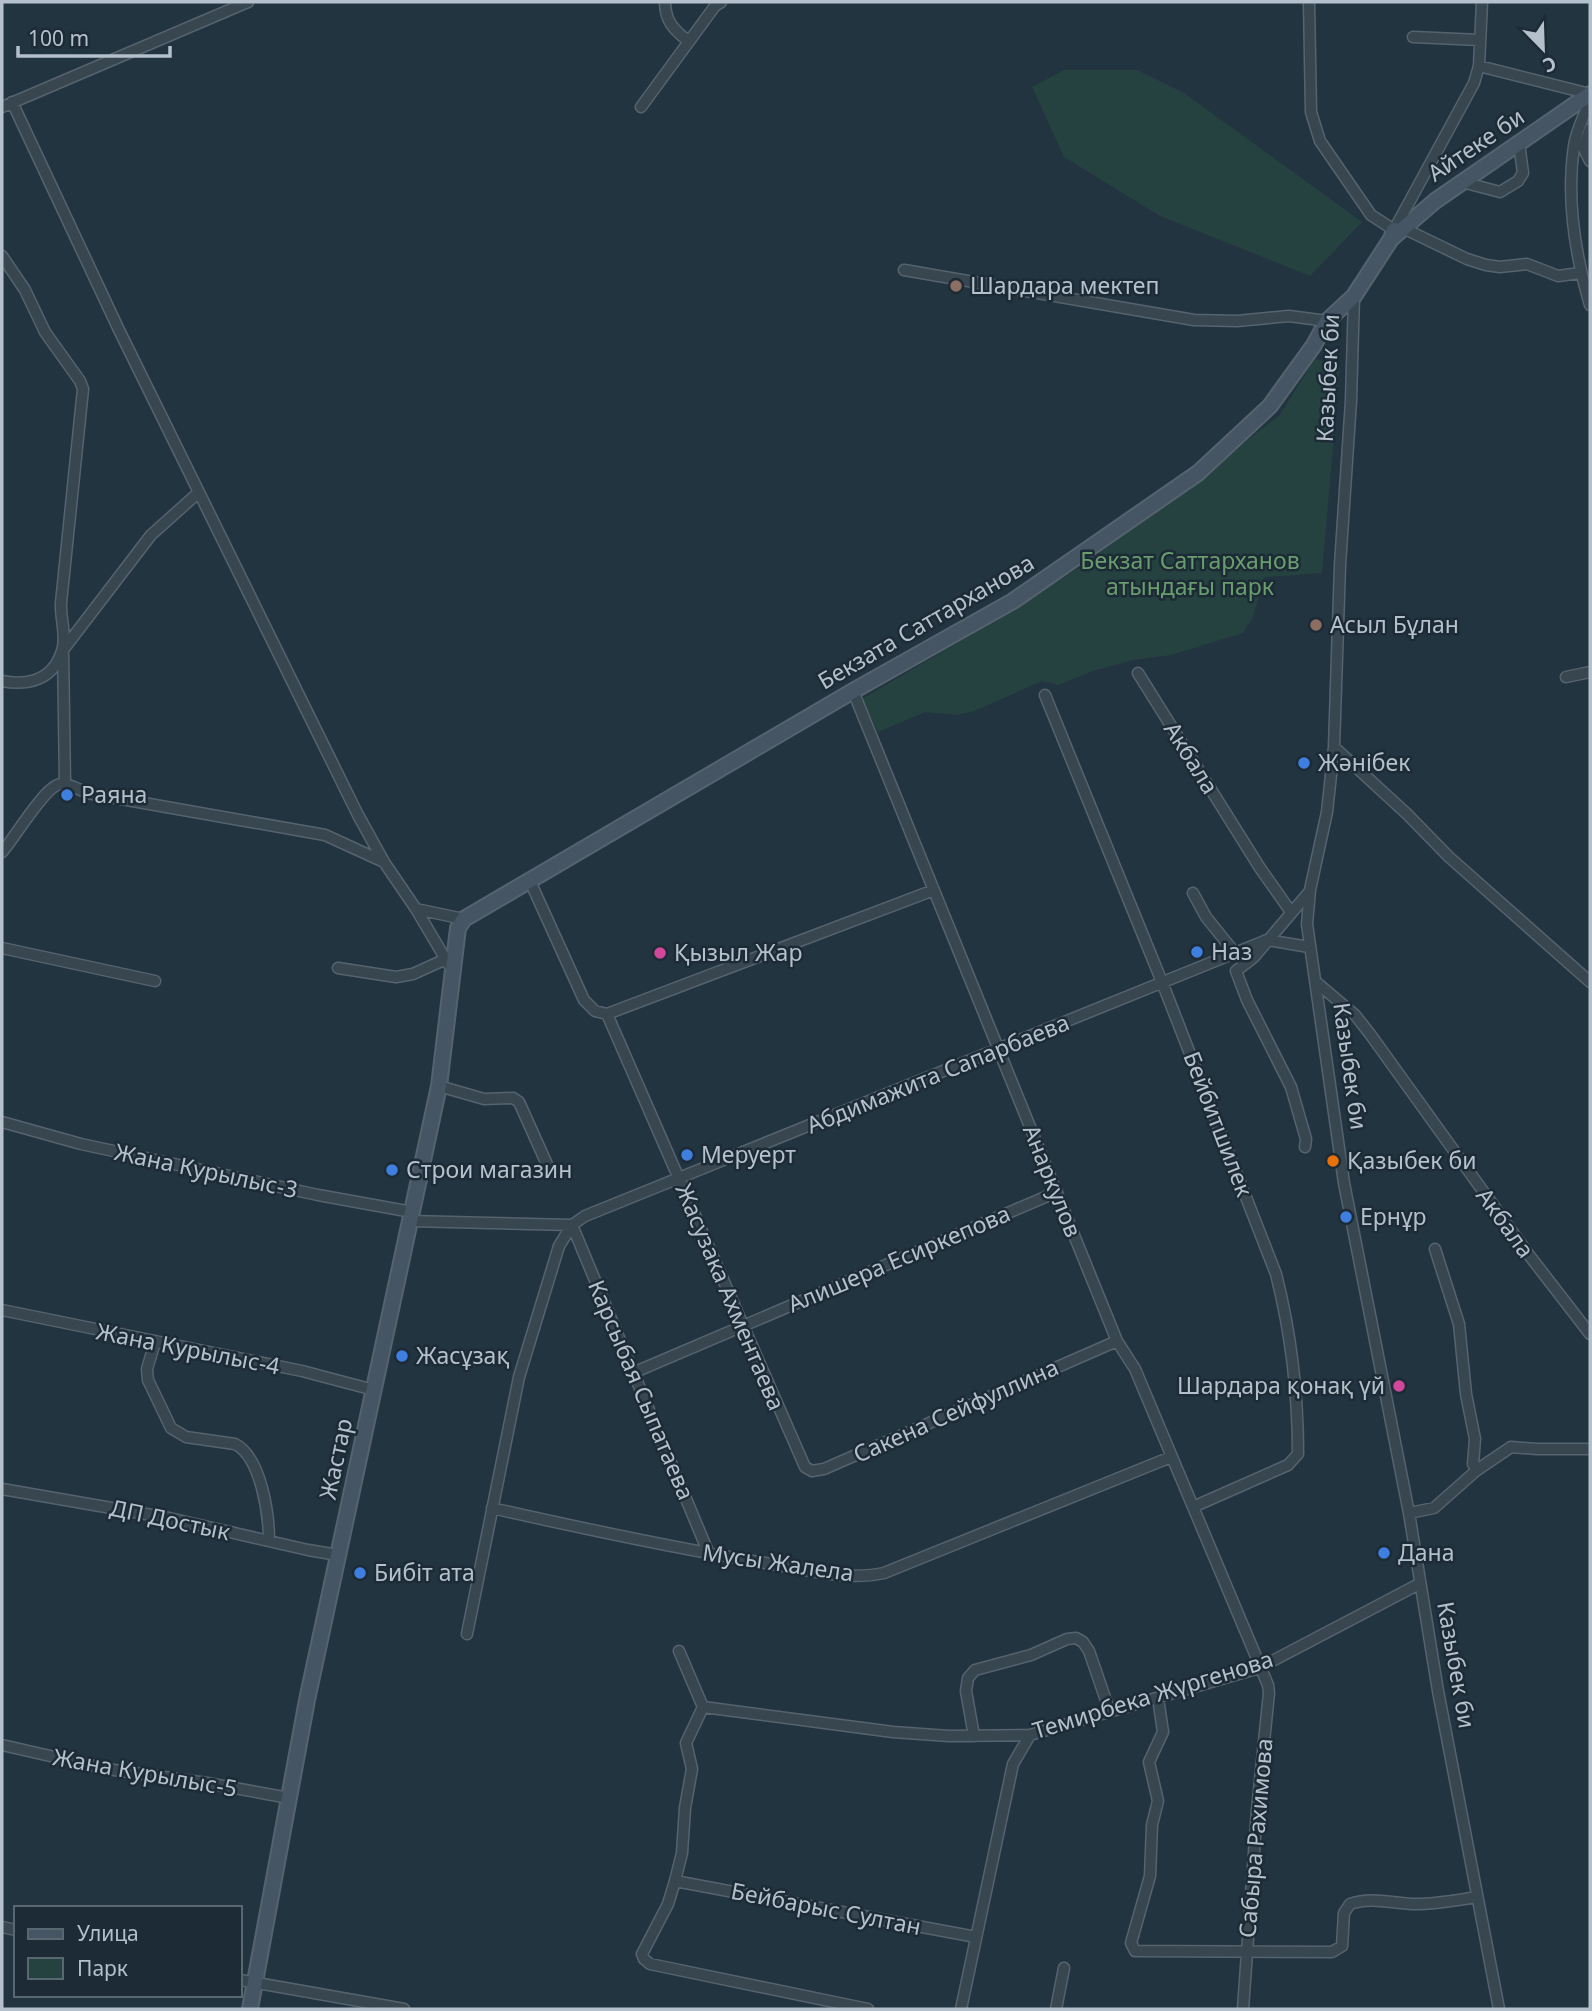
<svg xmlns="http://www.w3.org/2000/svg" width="1592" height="2011" viewBox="0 0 1592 2011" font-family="'Noto Sans',sans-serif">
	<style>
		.green { fill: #254240 }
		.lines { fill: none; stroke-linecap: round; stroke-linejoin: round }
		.street-casing { stroke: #55636e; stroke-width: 13 }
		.secondary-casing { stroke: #55636e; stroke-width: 18 }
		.street { stroke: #384650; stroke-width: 10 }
		.secondary { stroke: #455564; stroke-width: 14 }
		.education-dot { fill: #8d6e63; stroke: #1c2b35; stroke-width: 2.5 }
		.shop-dot { fill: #3f7fe0; stroke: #1c2b35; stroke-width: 2.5 }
		.hotel-dot { fill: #d1479c; stroke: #1c2b35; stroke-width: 2.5 }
		.food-dot { fill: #e8710a; stroke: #1c2b35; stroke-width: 2.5 }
		.labels { text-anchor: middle; stroke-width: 5; stroke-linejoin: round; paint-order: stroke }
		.street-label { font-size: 23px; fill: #b4c0cb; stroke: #1c2b35 }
		.poi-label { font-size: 23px; fill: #b4c0cb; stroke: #1c2b35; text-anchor: start }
		.park-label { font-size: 23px; fill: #6a9d6d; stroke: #1c2b35 }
	</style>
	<rect width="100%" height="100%" fill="#233441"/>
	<path class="green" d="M 1064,70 L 1137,70 L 1184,93 L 1362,222 L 1310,276 L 1160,216 L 1064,157 L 1032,87 Z
		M 1315,359 L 1340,365 L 1322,573 L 1265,577 L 1252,619 L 1243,633 L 1171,655 L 1133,660 L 1093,671 L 1058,685 L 1042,681 L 972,712 L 955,715 L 925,712 L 878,732 L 862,699 L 993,622 L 1082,566 L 1279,416 Z"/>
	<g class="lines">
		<defs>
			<path id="street" d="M 665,2 C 665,21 674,30 688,41
				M 1309,2 L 1311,112 L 1320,141 L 1371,215 L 1394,230 L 1474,83 L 1479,66 L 1482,2
				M 1413,37 L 1480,40
				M 1479,66 L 1590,94
				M 1590,100 C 1585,115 1576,130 1574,146 C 1566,200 1575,254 1590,305
				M 12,102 L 119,330 L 358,815 L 384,862 L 416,909 L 452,970
				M 2,107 L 248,2
				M 641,107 L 715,6 L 721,2
				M 1590,129 L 1583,147 L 1590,161
				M 1462,182 L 1500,192 L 1518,181 L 1523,173 L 1519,143
				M 1403,228 L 1467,259 L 1486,265 L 1500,267 L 1527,264 L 1558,276 L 1580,273
				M 2,256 L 25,290 L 45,332 L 80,381 L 83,389 C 76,460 68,531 61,603 C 60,617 67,637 62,651 C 53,680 28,686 2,681
				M 904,270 L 1194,320 L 1237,321 L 1289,316 L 1327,321
				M 1354,296 L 1351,401 L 1340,565 L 1334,747 L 1327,812 L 1310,890 L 1307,924 L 1344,1183 L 1409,1513 L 1438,1691 L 1499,2009
				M 1138,673 L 1260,868 L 1291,912
				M 1566,677 L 1590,672
				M 853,691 L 1117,1341 L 1135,1369 L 1268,1685 L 1269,1693 L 1257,1810 L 1243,2009
				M 1045,695 L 1162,982 L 1276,1274 C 1291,1333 1298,1394 1298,1454 L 1288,1465 L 1193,1507
				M 1334,747 L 1407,814 L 1449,857 L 1590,982
				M 65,784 L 63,650 L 151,535 L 198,493
				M 2,852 C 14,839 46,784 61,784 C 69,783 80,790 87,793 L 325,835 L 384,862
				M 529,879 L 584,1000 L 595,1011 L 607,1014
				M 1193,893 L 1206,917 L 1235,953
				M 416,909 L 464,919
				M 1267,940 L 1309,947
				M 2,948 L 155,981
				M 338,968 L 396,977 L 413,974 L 446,959
				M 1316,982 L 1355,1015 L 1370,1034 L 1529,1255 L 1590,1334
				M 607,1014 L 805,1467 L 812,1471 L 824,1469 L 1117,1341
				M 607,1014 L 934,890
				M 439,1086 L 484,1099 L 513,1098 L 519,1102 L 550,1171
				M 2,1122 L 81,1144 L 318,1195 L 412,1212
				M 1305,1147 L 1306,1139 L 1291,1087 L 1247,1000 L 1236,971 L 1254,957 L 1310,891
				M 410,1221 L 572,1225
				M 572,1225 L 709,1554
				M 1435,1249 L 1459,1324 L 1466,1394 L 1475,1439 L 1473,1464 L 1477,1470
				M 2,1310 L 302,1371 L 374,1390
				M 155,1342 L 147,1369 L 148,1380 L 171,1428 L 186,1437 L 235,1444 C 261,1457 269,1514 269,1541
				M 635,1372 L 1057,1192
				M 2,1489 L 169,1518 L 308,1550 L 338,1555
				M 492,1508 C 585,1529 677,1549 772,1564 C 808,1570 847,1581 884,1573 L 1171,1457
				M 1409,1513 L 1434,1508 L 1477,1470 L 1511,1447 L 1537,1449 L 1590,1449
				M 467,1634 L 519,1377 L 559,1246 L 572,1225 L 585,1216 L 1267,940
				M 679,1651 L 703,1707
				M 1158,1698 L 1163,1732 L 1149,1762 L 1158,1801 L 1152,1825 L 1150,1876 L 1131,1943 L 1135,1951 L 1332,1952 L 1342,1946 L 1344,1913 L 1350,1904 C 1372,1896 1394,1904 1416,1904 C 1437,1904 1457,1900 1477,1897
				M 703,1707 L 893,1732 L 949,1736 L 1030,1735 L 1259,1668 L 1419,1584
				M 703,1707 L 686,1743 L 692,1769 L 685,1808 L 682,1853 L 675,1881 L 668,1904 L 642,1954 L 644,1959 L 650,1964 L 868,2009
				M 974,1736 L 966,1691 L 968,1678 L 975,1670 L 1031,1655 L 1067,1639 L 1076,1638 L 1083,1642 L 1089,1651 L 1110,1712
				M 2,1745 L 107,1769 L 207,1783 L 289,1798
				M 675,1881 L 976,1937
				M 2,1927 L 16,1930
				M 240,1980 L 404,2009
				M 961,2009 L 1013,1764 L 1030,1735
				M 1056,2009 L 1064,1968"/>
			<path id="secondary" d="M 1391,239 L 1435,201 L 1590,94
				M 250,2009 L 307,1700 L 439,1086 L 458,928 L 464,919 L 853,691 L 1013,601 L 1198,473 L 1270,406 L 1314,345 L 1327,321 L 1354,296 L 1391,239 L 1394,230"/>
		</defs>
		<use href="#street" class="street-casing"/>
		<use href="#secondary" class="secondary-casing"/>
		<use href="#street" class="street"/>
		<use href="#secondary" class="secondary"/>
	</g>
	<g class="education-dot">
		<circle cx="956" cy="286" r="7"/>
		<circle cx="1316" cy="625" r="7"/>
	</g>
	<g class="shop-dot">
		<circle cx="1304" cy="763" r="7"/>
		<circle cx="67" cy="795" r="7"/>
		<circle cx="1197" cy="952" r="7"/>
		<circle cx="687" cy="1155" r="7"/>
		<circle cx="392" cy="1170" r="7"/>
		<circle cx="1346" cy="1217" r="7"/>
		<circle cx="402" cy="1356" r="7"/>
		<circle cx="1384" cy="1553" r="7"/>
		<circle cx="360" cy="1573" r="7"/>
	</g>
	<g class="hotel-dot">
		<circle cx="660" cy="953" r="7"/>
		<circle cx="1399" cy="1386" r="7"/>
	</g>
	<circle class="food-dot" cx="1333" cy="1161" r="7"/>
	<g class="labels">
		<g class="street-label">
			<text transform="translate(1476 145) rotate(-34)" y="8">Айтеке би</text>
			<text transform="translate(1328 378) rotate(-87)" y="8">Казыбек би</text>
			<text transform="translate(926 622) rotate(-30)" y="8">Бекзата Саттарханова</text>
			<text transform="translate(1191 758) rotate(58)" y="8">Акбала</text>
			<text transform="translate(1350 1066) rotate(82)" y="8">Казыбек би</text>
			<text transform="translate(938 1074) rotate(-22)" y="8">Абдимажита Сапарбаева</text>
			<text transform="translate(1218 1124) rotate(69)" y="8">Бейбитшилек</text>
			<text transform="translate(206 1171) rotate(12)" y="8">Жана Курылыс-3</text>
			<text transform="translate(1052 1181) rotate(68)" y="8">Анаркулов</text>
			<text transform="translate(1505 1223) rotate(54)" y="8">Акбала</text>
			<text transform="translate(899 1259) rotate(-23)" y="8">Алишера Есиркепова</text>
			<text transform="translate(730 1297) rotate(67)" y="8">Жасузака Ахментаева</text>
			<text transform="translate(188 1349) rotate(11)" y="8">Жана Курылыс-4</text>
			<text transform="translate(641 1390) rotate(67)" y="8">Карсыбая Сыпатаева</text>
			<text transform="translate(956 1411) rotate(-24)" y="8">Сакена Сейфуллина</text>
			<text transform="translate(336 1459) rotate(-78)" y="8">Жастар</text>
			<text transform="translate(170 1520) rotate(12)" y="8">ДП Достык</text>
			<text transform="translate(778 1563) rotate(8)" y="8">Мусы Жалела</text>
			<text transform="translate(1456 1665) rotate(80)" y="8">Казыбек би</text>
			<text transform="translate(1153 1695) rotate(-17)" y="8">Темирбека Жүргенова</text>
			<text transform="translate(145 1773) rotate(10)" y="8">Жана Курылыс-5</text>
			<text transform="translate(1256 1838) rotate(-85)" y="8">Сабыра Рахимова</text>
			<text transform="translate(826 1909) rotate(11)" y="8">Бейбарыс Султан</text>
		</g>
		<g class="poi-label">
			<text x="970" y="294">Шардара мектеп</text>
			<text x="1330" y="633">Асыл Бұлан</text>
			<text x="1318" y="771">Жәнібек</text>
			<text x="81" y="803">Раяна</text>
			<text x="1211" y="960">Наз</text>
			<text x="674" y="961">Қызыл Жар</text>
			<text x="701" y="1163">Меруерт</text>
			<text x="1347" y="1169">Қазыбек би</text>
			<text x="406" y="1178">Строи магазин</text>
			<text x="1360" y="1225">Ернұр</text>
			<text x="416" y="1364">Жасұзақ</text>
			<text x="1385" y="1394" text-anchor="end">Шардара қонақ үй</text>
			<text x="1398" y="1561">Дана</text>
			<text x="374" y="1581">Бибіт ата</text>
		</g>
		<g class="park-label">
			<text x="1190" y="569">Бекзат Саттарханов<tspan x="1190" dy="26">атындағы парк</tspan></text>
		</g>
	</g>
	<rect width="1592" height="2011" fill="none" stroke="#b4c0cb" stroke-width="7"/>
	<rect x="14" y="1906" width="228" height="91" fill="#1c2b35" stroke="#596771" stroke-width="2"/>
	<rect x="28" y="1929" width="35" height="10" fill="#455564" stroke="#596771" stroke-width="2"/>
	<text x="77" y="1941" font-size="21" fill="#b4c0cb">Улица</text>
	<rect x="28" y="1958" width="35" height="21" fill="#254240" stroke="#596771" stroke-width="2"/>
	<text x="77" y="1976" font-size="21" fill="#b4c0cb">Парк</text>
	<g transform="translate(1543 49) rotate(157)" stroke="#1c2b35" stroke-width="5" paint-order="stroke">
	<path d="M0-5L12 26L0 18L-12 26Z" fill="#b4c0cb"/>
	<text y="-10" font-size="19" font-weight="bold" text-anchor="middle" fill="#b4c0cb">С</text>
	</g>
	<path d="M18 46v10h152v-10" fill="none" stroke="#b4c0cb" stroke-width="3.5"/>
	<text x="28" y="46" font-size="21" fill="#b4c0cb" stroke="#1c2b35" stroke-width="5" paint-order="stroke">100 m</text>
</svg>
